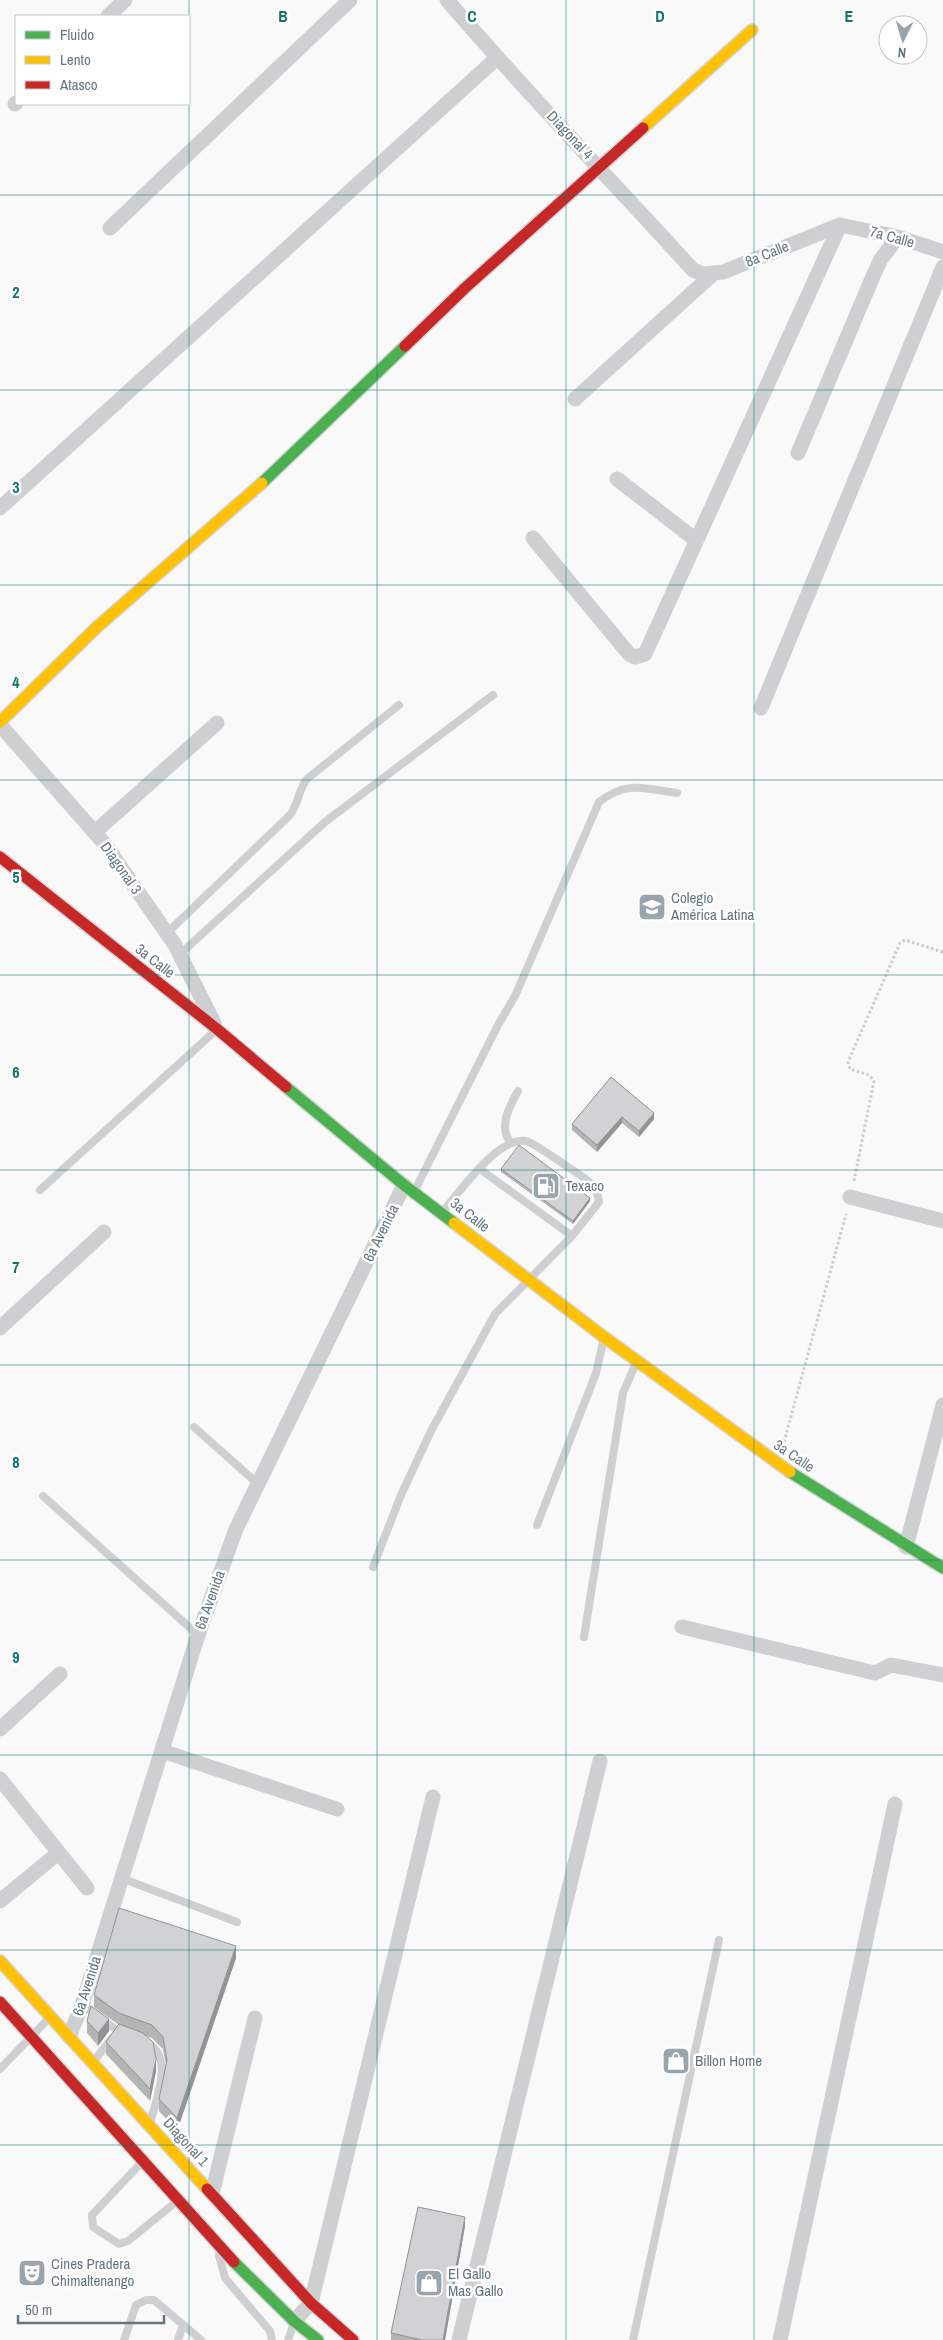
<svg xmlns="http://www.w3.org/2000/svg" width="943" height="2340" viewBox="0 0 943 2340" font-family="'Archivo Narrow',sans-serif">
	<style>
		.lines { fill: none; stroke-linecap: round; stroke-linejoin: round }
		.fast-casing { stroke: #d5d6d7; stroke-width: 14 }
		.slow-casing { stroke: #d5d6d7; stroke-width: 14 }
		.jam-casing { stroke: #d5d6d7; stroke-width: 14 }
		.path { stroke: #cbcccd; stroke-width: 3; stroke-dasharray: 2.5 2.5; stroke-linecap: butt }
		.lane { stroke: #cecfd0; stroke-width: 8 }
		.street { stroke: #cecfd0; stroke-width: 15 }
		.fast { stroke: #4caf50; stroke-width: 11 }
		.slow { stroke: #ffc107; stroke-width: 11 }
		.jam { stroke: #c62828; stroke-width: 11 }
		.wall { fill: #b3b5b5 }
		.shaded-wall { fill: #929394 }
		.building { fill: #d0d2d3; stroke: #929394 }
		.grid { fill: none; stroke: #0f766e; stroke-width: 1; stroke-opacity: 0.55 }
		.labels { text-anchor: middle; stroke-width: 5; stroke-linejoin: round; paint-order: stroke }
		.street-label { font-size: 15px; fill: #657683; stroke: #fff }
		.poi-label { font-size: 15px; fill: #657683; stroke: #fff; text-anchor: start }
		.grid-label { font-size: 16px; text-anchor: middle; font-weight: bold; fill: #0f766e; stroke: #fff; stroke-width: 5; stroke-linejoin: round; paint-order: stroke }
	</style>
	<rect width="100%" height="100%" fill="#f9f9f9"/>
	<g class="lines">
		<defs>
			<path id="fast" d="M 262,483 L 405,346
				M 286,1087 L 404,1185 L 454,1223
				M 790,1472 L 943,1568
				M 234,2262 L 294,2321 L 318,2340"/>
			<path id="slow" d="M 643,128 L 752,30
				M 0,722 L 97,627 L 262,483
				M 454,1223 L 604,1337 L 790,1472
				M 0,1961 L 207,2189"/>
			<path id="jam" d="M 405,346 L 465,288 L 643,128
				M 0,857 L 217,1029 L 286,1087
				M 0,2002 L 234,2262
				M 207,2189 L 311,2303 L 353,2340"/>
		</defs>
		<use href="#fast" class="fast-casing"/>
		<use href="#slow" class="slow-casing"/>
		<use href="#jam" class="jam-casing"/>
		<path class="path" d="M 854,1181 L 874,1081 L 869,1075 L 850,1069 L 848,1062 L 900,943 L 905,940 L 943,952
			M 784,1442 L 846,1214"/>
		<path class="lane" d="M 167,933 L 290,815 C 299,803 298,790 307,779 L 399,705
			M 180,954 L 325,822 L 493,695
			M 511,1143 C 498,1127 509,1107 518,1091
			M 480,1169 L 572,1236
			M 40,1190 L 214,1032
			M 415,1190 L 498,1025 L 515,996 L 599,802 C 627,780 645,789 677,793
			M 194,1427 L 258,1484
			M 43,1496 L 198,1635
			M 537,1525 L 596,1373 L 603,1342
			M 373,1567 L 401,1495 L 431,1431 L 495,1314 L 572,1236 L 599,1202 C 597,1183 583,1177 568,1167 C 560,1162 533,1142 526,1141 C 497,1137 461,1191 443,1211
			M 584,1637 L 623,1393 L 636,1363
			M 121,1878 L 237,1922
			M 82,2005 L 117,2030
			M 146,2042 C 175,2056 156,2100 150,2123
			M 93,2062 L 112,2038
			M 0,2069 L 50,2017
			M 141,2163 L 92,2215 L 93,2227 L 119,2244 L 128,2241 L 176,2202
			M 219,2255 L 225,2278 L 270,2331 L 272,2340
			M 124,2340 L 136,2305 L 146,2300 L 154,2300 L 201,2340
			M 178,2340 L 183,2325
			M 288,2340 L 294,2323
			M 633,2340 L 719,1940"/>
		<path class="street" d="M 447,0 C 526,92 611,180 693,270 L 703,274 L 723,272 L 840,225
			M 108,16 L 125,0
			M 15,104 L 16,103
			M 840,225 L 898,237 L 943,252
			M 110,228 L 350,0
			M 575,399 L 713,274
			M 798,453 L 874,274 L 881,259 L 898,237
			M 617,479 L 696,540
			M 0,508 L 497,58
			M 533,538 L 629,654 L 635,657 L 645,654 L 840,225
			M 761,708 L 943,267
			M 0,725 L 104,843 L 175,945 L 214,1023
			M 95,832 L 217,723
			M 850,1197 L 943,1221
			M 0,1328 L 104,1232
			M 906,1547 L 943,1405
			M 682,1627 L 875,1673 L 891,1665 L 943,1675
			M 0,1729 L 60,1674
			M 162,1751 L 337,1809
			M 0,1779 L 87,1888
			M 0,1901 L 57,1854
			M 69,2037 L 82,2005 L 198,1635 L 236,1529 L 404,1185
			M 212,2194 L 255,2018
			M 294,2321 L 311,2303 L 433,1797
			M 459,2340 L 600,1761
			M 780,2340 L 895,1804"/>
		<use href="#fast" class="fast"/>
		<use href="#slow" class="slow"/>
		<use href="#jam" class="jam"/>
	</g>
	<path class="wall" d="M 611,1077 L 654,1119 L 639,1137 L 622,1123 L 597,1152 L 572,1130 L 572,1124 Z
		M 501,1169 L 590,1201 L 573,1224 L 501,1172 Z
		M 236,1958 L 177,2131 L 159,2111 L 159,2099 L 166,2065 L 163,2049 L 152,2038 L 144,2035 L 156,2071 L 150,2101 L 106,2054 L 106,2042 L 119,2025 L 94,2007 L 94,1995 Z
		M 87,2021 L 109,2031 L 98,2046 L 87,2033 Z
		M 465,2226 L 445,2340 L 391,2340 L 391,2333 Z"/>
	<path class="shaded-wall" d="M 654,1113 L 654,1119 L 639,1137 L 639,1131 Z
		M 622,1117 L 622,1123 L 597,1152 L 597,1145 Z
		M 590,1198 L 590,1201 L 573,1224 L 573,1221 Z
		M 236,1946 L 236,1958 L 177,2131 L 177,2118 Z
		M 109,2019 L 109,2031 L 98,2046 L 98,2033 Z
		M 156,2059 L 156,2071 L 150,2101 L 150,2089 Z
		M 465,2217 L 465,2226 L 445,2340 L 443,2340 Z"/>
	<path class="building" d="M 611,1077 L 654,1113 L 639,1131 L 622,1117 L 597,1145 L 572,1124 Z
		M 519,1145 L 590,1198 L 573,1221 L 501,1169 Z
		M 119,1908 L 236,1946 L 177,2118 L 159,2099 L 167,2060 L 163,2037 L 152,2025 L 119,2013 L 94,1995 Z
		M 91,2006 L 109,2019 L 98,2033 L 87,2021 Z
		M 119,2024 L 143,2033 L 153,2042 L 156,2059 L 150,2089 L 106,2042 Z
		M 418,2207 L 465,2217 L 443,2340 L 422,2340 L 391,2333 Z"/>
	<path class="grid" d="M 189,0 L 189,16M 377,0 L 377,2340M 566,0 L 566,2340M 754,0 L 754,2340M 189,104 L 189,2340M 0,195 L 943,195M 0,390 L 943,390M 0,585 L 943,585M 0,780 L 943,780M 0,975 L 943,975M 0,1170 L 943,1170M 0,1365 L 943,1365M 0,1560 L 943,1560M 0,1755 L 943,1755M 0,1950 L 943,1950M 0,2145 L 943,2145"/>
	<defs>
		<symbol id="university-square" viewBox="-11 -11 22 22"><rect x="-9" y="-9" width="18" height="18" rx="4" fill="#99a4ac" stroke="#fff"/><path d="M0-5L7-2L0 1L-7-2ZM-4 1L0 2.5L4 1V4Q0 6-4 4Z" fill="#fff"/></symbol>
		<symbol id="fuel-square" viewBox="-11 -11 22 22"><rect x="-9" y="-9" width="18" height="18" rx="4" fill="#99a4ac" stroke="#fff"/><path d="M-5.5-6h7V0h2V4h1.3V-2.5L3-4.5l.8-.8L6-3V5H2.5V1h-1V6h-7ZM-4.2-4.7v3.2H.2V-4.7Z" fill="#fff"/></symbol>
		<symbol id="shop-square" viewBox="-11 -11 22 22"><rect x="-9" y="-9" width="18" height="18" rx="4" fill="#99a4ac" stroke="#fff"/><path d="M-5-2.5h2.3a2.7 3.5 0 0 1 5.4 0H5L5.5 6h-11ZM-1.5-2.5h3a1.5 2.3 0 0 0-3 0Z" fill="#fff"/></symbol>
		<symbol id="theatre-square" viewBox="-11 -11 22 22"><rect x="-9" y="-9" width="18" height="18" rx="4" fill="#99a4ac" stroke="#fff"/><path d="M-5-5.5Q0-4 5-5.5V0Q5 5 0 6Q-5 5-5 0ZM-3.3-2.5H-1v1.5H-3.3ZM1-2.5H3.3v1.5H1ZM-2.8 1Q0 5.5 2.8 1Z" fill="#fff"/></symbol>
	</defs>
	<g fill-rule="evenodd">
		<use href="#university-square" x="636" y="891" width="32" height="32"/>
		<use href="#fuel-square" x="530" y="1170" width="32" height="32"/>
		<use href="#shop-square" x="660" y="2045" width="32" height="32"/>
		<use href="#theatre-square" x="16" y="2257" width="32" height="32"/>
		<use href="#shop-square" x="413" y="2267" width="32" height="32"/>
	</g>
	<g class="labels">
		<g class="street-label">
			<text transform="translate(570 135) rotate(47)" y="5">Diagonal 4</text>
			<text transform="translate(892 237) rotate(15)" y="5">7a Calle</text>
			<text transform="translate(767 254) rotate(-22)" y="5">8a Calle</text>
			<text transform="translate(121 868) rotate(55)" y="5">Diagonal 3</text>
			<text transform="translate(155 961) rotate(38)" y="5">3a Calle</text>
			<text transform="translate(470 1215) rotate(38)" y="5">3a Calle</text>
			<text transform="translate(381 1233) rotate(-64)" y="5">6a Avenida</text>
			<text transform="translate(794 1456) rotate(34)" y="5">3a Calle</text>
			<text transform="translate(210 1600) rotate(-70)" y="5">6a Avenida</text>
			<text transform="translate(87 1986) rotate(-72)" y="5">6a Avenida</text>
			<text transform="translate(186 2142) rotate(48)" y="5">Diagonal 1</text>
		</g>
		<g class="poi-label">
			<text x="671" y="903">Colegio<tspan x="671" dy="17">América Latina</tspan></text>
			<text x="565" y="1191">Texaco</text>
			<text x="695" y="2066">Billon Home</text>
			<text x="51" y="2269">Cines Pradera<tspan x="51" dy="17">Chimaltenango</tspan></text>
			<text x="448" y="2279">El Gallo<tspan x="448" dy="17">Mas Gallo</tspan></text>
		</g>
	</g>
	<g class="grid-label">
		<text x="283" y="22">B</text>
		<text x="472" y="22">C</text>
		<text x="660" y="22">D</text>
		<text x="849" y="22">E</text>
		<text x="16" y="298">2</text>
		<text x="16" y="493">3</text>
		<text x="16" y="688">4</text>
		<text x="16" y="883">5</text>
		<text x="16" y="1078">6</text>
		<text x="16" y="1273">7</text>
		<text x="16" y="1468">8</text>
		<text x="16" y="1663">9</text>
	</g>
	<rect x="15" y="15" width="175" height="90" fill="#ffffff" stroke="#c1c8cd"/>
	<rect x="25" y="31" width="25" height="8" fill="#4caf50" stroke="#c1c8cd"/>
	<text x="60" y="40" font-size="15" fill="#657683">Fluido</text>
	<rect x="25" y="56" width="25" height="8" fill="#ffc107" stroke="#c1c8cd"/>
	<text x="60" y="65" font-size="15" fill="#657683">Lento</text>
	<rect x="25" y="81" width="25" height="8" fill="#c62828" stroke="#c1c8cd"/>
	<text x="60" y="90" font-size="15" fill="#657683">Atasco</text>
	<g transform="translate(903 40) rotate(185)"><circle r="24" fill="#ffffff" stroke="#c1c8cd"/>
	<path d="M0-4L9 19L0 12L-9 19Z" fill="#99a4ac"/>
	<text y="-8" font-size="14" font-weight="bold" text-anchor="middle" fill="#657683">N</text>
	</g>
	<path d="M18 2315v8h146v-8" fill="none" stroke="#657683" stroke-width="2.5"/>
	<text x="25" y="2315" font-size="15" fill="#657683" stroke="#ffffff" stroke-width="4" paint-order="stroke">50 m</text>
</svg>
